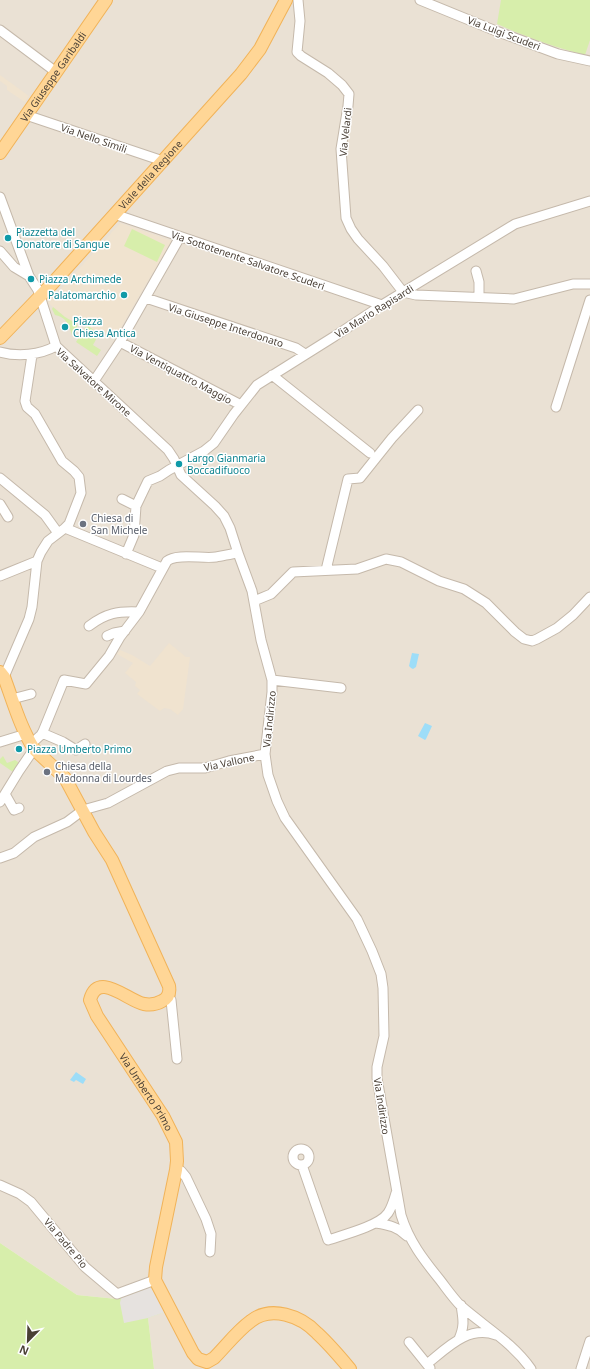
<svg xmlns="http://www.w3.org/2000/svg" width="590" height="1369" viewBox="0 0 590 1369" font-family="'Noto Sans',sans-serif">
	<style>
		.residential { fill: #eae1d4 }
		.education { fill: #f0e3cf }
		.green { fill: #d7eeab }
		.parking { fill: #e6e2df }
		.water { fill: #9dddf8 }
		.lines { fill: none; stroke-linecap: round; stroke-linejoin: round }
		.minor-casing { stroke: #c5b9ab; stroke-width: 11 }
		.major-casing { stroke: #f1b359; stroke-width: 14 }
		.minor { stroke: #fff; stroke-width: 9 }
		.major { stroke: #ffd696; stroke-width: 12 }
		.culture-dot { fill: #0f9aa8; stroke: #fff; stroke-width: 1.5 }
		.worship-dot { fill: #6b7280; stroke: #fff; stroke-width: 1.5 }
		.labels { text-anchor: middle; stroke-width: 3; stroke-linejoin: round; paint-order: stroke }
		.street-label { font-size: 10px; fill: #493f35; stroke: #fff }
		.culture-label { font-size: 10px; fill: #0d838f; stroke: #fff; text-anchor: start }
		.worship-label { font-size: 10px; fill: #5b616d; stroke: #fff; text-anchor: start }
	</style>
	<rect width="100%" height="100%" fill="#f5efe7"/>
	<path class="residential" d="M 0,0 L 590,0 L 590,1369 L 154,1369 L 148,1318 L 165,1312 L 121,1298 L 117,1299 L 77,1295 L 0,1243 Z"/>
	<path class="education" d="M 0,75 L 29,96 L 25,102 L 7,90 L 7,86 L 0,81 Z
		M 120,223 L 161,237 L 162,238 L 170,240 L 172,243 L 155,272 L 153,272 L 115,338 L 110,334 L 106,339 L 78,320 L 75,323 L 65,317 L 48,303 Z
		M 169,643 L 186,657 L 190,657 L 183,709 L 178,715 L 170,709 L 164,708 L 160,711 L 137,694 L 140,690 L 135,686 L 136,682 L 125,673 L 133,663 L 117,654 L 120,650 L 132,655 L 150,666 Z"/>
	<path class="green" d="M 501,0 L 590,0 L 590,40 L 585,55 C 554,47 526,37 497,24 Z
		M 132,229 L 165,245 L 157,262 L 124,246 Z
		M 53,307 L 65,317 L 77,324 L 77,327 L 73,335 L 72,335 C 69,325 66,317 55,315 L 52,309 Z
		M 87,325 L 99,334 L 93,345 L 101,350 L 97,356 L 76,342 Z
		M 3,756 L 7,763 L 15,760 L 18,762 L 18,765 L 13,772 L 0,763 L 0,759 Z
		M 0,1243 L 77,1295 L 117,1299 L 151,1287 L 165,1312 L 148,1318 L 154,1369 L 0,1369 Z"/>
	<path class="parking" d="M 151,1287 L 165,1312 L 148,1318 L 124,1323 L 120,1303 L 121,1298 Z"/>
	<path class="water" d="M 412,653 L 419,654 L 416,667 L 413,669 L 411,668 L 409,666 Z
		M 425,723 L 432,726 L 426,739 L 425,740 L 418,736 Z
		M 76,1072 L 86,1079 L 83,1084 L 76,1080 L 74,1082 L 70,1080 Z"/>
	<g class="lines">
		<defs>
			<path id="minor" d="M 298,0 L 300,21 L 297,52 L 301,56 L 328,73 L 342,85 L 349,94 L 348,106 L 341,149 L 346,218 L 351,229 L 358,239 L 383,266 L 403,292 L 416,295 L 514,299 L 573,284 L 590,284
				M 420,0 L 496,31 L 558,54 L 590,61
				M 0,30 L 56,72
				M 26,115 L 163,161
				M 0,197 L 29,276 L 38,290 L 56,346
				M 114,214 L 382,305
				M 0,251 L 14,267 L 29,276
				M 476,271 L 479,282 L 479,297
				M 146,298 L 296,348 L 305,354
				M 120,342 L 241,405
				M 56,346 L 168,450 L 174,459 L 181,475 L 215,506 L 224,516 L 230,528 L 238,553 L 252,591 L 261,640 L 272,680 L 272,692 L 265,754 L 268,775 L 277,801 L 285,818 L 357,919 L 372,951 L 381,974 L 383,988 L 384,1036 L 377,1067 L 377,1078 L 401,1215 C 409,1241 423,1259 440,1280 C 447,1289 453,1298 461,1306 C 485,1327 513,1343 531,1369
				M 0,352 C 18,357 40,355 56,346
				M 272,375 L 370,453
				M 94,381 L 120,342 L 180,237
				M 556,407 L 590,300
				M 0,478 L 45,515 L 58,533
				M 122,499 L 136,506
				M 0,504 L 8,517
				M 65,528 L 162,568
				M 126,554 L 134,535 L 136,506 L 148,481 L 160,476 L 169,470 L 204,451 L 214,443 L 234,414 L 257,385 L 335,336 L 382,305 L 515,224 L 590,201
				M 326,570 L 348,479 L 360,478 L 392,438 L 418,410
				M 0,576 L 37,561
				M 254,601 L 271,594 L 293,572 L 357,569 L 386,559 L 401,562 L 439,581 L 464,589 L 486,603 L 515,632 L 524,639 L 532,641 L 537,639 L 557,628 L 573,615 L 590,597
				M 89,626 C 106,613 118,611 139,612
				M 107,636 L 114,633 L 125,631
				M 4,677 L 29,619 L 32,607 L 37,561 L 41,552 L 48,541 L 65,528 L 69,524 L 81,493 L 79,477 L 74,471 L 62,461 L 35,414 L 27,407 L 25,401 L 32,355
				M 272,680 L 341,688
				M 12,699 L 31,694
				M 42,733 L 63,742 L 76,750 L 85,744
				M 0,742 L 26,734
				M 31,744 L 42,734 L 64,680 L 86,684 L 109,656 L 120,637 L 139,612 L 167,561 C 177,553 203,559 216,557 C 223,556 230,554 238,553
				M 5,794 L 14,810 L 19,808
				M 0,802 L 19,771 L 34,749
				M 0,858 L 14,853 L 34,837 L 67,822 L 83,810 L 108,803 L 167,771 L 179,768 L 205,768 L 229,761 L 265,754
				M 168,996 L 171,1000 L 177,1059
				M293 1157a8 8 0 1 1 16 0a8 8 0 1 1-16 0Z
				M 302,1165 L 328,1240 C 343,1235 379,1226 388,1213 C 392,1207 394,1200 396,1193
				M 176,1170 L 181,1171 L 186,1177 L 206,1219 L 211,1234 L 210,1252
				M 0,1185 L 20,1194 L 31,1202 L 85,1267 L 117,1294 L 155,1280
				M 376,1223 C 389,1225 398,1227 407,1236
				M 459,1339 C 465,1325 463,1319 461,1305
				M 409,1342 L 430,1368
				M 427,1364 C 447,1348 468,1325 496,1335
				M 581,1369 L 590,1341"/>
			<g id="major">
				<path id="s1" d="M 0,153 L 106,0"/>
				<path id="s2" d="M 0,338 L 51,285 L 241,74 L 260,49 L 286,0"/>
				<path id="s3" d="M 0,672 L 4,677 C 13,701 20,727 34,749 L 65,778 L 94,832 L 112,860 L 169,986 C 170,992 169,998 162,1001 C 157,1004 150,1005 144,1004 C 128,1001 98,970 90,1000 L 97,1016 L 163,1116 L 176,1142 L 177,1161 L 176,1170 L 156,1267 L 155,1280 L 193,1353 L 198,1359 L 207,1362 L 214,1358 C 226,1346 237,1331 251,1321 C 271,1305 301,1316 317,1333 C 329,1344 340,1357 350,1369"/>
			</g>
		</defs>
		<use href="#minor" class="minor-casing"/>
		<use href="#major" class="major-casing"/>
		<use href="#minor" class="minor"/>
		<use href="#major" class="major"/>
	</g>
	<g class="culture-dot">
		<circle cx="8" cy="238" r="4"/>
		<circle cx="31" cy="279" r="4"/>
		<circle cx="124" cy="295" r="4"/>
		<circle cx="65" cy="327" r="4"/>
		<circle cx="179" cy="464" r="4"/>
		<circle cx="19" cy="749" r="4"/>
	</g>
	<g class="worship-dot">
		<circle cx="83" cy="524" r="4"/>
		<circle cx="47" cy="772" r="4"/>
	</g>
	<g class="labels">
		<g class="street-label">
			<text transform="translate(504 33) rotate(21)" y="4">Via Luigi Scuderi</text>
			<text dy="4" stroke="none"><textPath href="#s1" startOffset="93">Via Giuseppe Garibaldi</textPath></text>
			<text transform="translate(345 132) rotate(-84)" y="4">Via Velardi</text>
			<text transform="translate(94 138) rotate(19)" y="4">Via Nello Simili</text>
			<text dy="4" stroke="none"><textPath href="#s2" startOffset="222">Viale della Regione</textPath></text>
			<text transform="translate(248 260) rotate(19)" y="4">Via Sottotenente Salvatore Scuderi</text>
			<text transform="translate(374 311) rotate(-32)" y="4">Via Mario Rapisardi</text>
			<text transform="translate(226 325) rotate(18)" y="4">Via Giuseppe Interdonato</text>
			<text transform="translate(181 374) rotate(28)" y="4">Via Ventiquattro Maggio</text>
			<text transform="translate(94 382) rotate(42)" y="4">Via Salvatore Mirone</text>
			<text transform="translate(269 719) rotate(-84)" y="4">Via Indirizzo</text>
			<text transform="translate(229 762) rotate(-12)" y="4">Via Vallone</text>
			<text dy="4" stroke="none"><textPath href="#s3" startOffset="569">Via Umberto Primo</textPath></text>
			<text transform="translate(382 1106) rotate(81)" y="4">Via Indirizzo</text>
			<text transform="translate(66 1243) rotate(50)" y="4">Via Padre Pio</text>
		</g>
		<g class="culture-label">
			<text x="16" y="236">Piazzetta del<tspan x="16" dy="12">Donatore di Sangue</tspan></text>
			<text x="39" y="283">Piazza Archimede</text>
			<text x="116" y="299" text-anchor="end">Palatomarchio</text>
			<text x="73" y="325">Piazza<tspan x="73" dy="12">Chiesa Antica</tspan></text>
			<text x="187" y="462">Largo Gianmaria<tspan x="187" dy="12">Boccadifuoco</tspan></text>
			<text x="27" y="753">Piazza Umberto Primo</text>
		</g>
		<g class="worship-label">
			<text x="91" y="522">Chiesa di<tspan x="91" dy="12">San Michele</tspan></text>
			<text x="55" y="770">Chiesa della<tspan x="55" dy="12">Madonna di Lourdes</tspan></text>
		</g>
	</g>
	<g transform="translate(28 1341) rotate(203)" stroke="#ffffff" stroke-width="3" paint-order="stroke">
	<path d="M0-3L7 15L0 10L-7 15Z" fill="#493f35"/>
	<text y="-6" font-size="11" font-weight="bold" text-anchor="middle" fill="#493f35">N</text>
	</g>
</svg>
